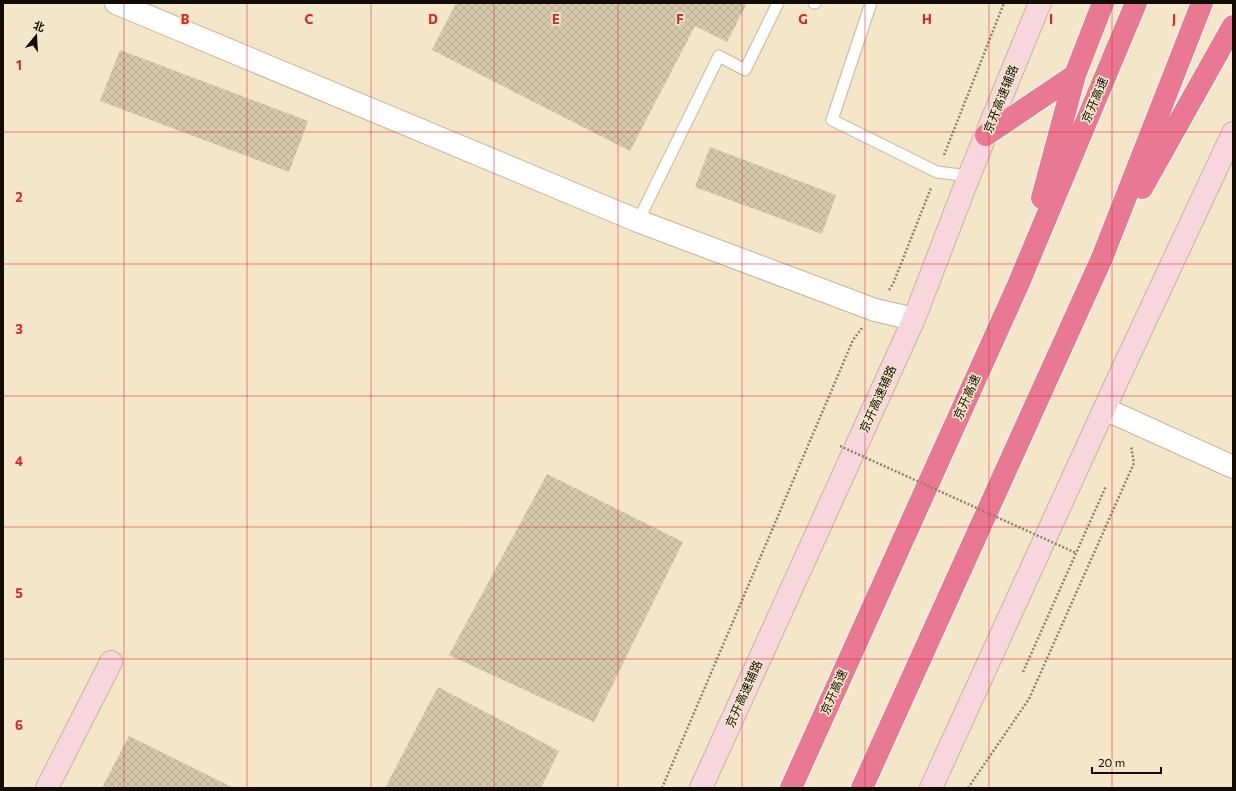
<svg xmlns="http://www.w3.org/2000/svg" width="1236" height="791" viewBox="0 0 1236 791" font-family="Commissioner,'Noto Sans SC',sans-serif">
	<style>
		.building { fill: url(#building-cross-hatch) }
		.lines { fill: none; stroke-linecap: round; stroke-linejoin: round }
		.lane-casing { stroke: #c3b699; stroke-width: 13 }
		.street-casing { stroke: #c3b699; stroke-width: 24 }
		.secondary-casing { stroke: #c3b699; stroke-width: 24 }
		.highway-casing { stroke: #fff; stroke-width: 24 }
		.path { stroke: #8b826d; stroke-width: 2.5; stroke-dasharray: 2 2; stroke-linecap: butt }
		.lane { stroke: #fff; stroke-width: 11 }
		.street { stroke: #fff; stroke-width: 22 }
		.secondary { stroke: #f8d6de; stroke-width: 22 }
		.highway { stroke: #e97892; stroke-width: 22 }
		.path-bridge { stroke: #8b826d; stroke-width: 2.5; stroke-dasharray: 2 2; stroke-linecap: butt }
		.grid { fill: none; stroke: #d62828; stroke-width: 1; stroke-opacity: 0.55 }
		.labels { text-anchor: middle; stroke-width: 3.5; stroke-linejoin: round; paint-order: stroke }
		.street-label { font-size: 12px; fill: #120d04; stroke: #f4e6c8 }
		.grid-label { font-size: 13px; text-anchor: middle; font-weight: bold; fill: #d62828; stroke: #f4e6c8; stroke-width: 3.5; stroke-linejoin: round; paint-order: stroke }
	</style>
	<defs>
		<pattern id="building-cross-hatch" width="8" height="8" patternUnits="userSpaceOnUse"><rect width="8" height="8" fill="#d6c8ab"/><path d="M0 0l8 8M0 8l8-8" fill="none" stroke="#b7ab92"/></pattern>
	</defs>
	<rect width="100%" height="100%" fill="#f4e6c8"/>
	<path class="building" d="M 456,3 L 747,3 L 727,42 L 695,26 L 630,151 L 432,50 Z
		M 120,50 L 308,121 L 289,172 L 100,101 Z
		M 710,147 L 836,195 L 822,234 L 695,187 Z
		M 547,474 L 683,542 L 594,722 L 449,655 Z
		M 438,687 L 559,751 L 541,788 L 385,788 Z
		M 129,736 L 234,788 L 102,788 Z"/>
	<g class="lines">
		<defs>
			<path id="lane" d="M 814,3 L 815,3
				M 871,3 L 832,120 L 937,172 L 969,176
				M 638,221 L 719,56 L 745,70 L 778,3"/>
			<path id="street" d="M 116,3 L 638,221 L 875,310 L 914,319
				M 1105,409 L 1233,467"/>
			<path id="secondary" d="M 47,788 L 111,662
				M 701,788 L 914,319 L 969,176 L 1040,3
				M 931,788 L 1118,379 L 1233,133"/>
			<path id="highway" d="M 986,135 L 1075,75
				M 1142,188 L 1233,26
				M 1042,198 L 1075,75 L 1103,3
				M 791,788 L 1018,285 L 1136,3
				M 862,788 L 1102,258 L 1202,3"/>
		</defs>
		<use href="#lane" class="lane-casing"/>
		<use href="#street" class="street-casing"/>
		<use href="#secondary" class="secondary-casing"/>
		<use href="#highway" class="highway-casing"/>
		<path class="path" d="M 944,155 L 1004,3
			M 889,290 L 893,284 L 931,188
			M 1023,672 L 1106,486
			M 662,788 L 853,340 L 862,328
			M 968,788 L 1029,699 L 1134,463 L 1131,446"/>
		<use href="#lane" class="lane"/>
		<use href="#street" class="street"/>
		<use href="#secondary" class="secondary"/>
		<use href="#highway" class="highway"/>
		<path class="path-bridge" d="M 840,446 L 1076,553"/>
	</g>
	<path class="grid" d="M 124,3 L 124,788M 247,3 L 247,788M 371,3 L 371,788M 494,3 L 494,788M 618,3 L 618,788M 742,3 L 742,788M 865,3 L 865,788M 989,3 L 989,788M 1112,3 L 1112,788M 3,132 L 1233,132M 3,264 L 1233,264M 3,396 L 1233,396M 3,527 L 1233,527M 3,659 L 1233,659"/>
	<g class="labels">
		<g class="street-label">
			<text transform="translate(1001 99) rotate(-68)" y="4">京开高速辅路</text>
			<text transform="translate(1095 100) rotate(-67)" y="4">京开高速</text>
			<text transform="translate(967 397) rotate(-66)" y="4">京开高速</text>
			<text transform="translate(878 399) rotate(-66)" y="4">京开高速辅路</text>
			<text transform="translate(834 692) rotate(-66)" y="4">京开高速</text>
			<text transform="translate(744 694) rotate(-66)" y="4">京开高速辅路</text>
		</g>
	</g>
	<g class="grid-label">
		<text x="185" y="24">B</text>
		<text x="309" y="24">C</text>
		<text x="433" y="24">D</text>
		<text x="556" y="24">E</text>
		<text x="680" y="24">F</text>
		<text x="803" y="24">G</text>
		<text x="927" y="24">H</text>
		<text x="1051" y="24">I</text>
		<text x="1174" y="24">J</text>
		<text x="19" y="70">1</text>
		<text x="19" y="202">2</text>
		<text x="19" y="334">3</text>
		<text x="19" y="466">4</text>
		<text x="19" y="598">5</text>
		<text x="19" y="730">6</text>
	</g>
	<rect width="1236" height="791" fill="none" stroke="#120d04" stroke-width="8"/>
	<g transform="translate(36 36) rotate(18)" stroke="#f4e6c8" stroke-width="3" paint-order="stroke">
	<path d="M0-3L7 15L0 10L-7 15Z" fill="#120d04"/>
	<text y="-6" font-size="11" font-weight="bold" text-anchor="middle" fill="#120d04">北</text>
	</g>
	<path d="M1092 767v6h69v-6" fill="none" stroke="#120d04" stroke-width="2"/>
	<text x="1098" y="767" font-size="12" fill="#120d04" stroke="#f4e6c8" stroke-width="3" paint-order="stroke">20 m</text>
</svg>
